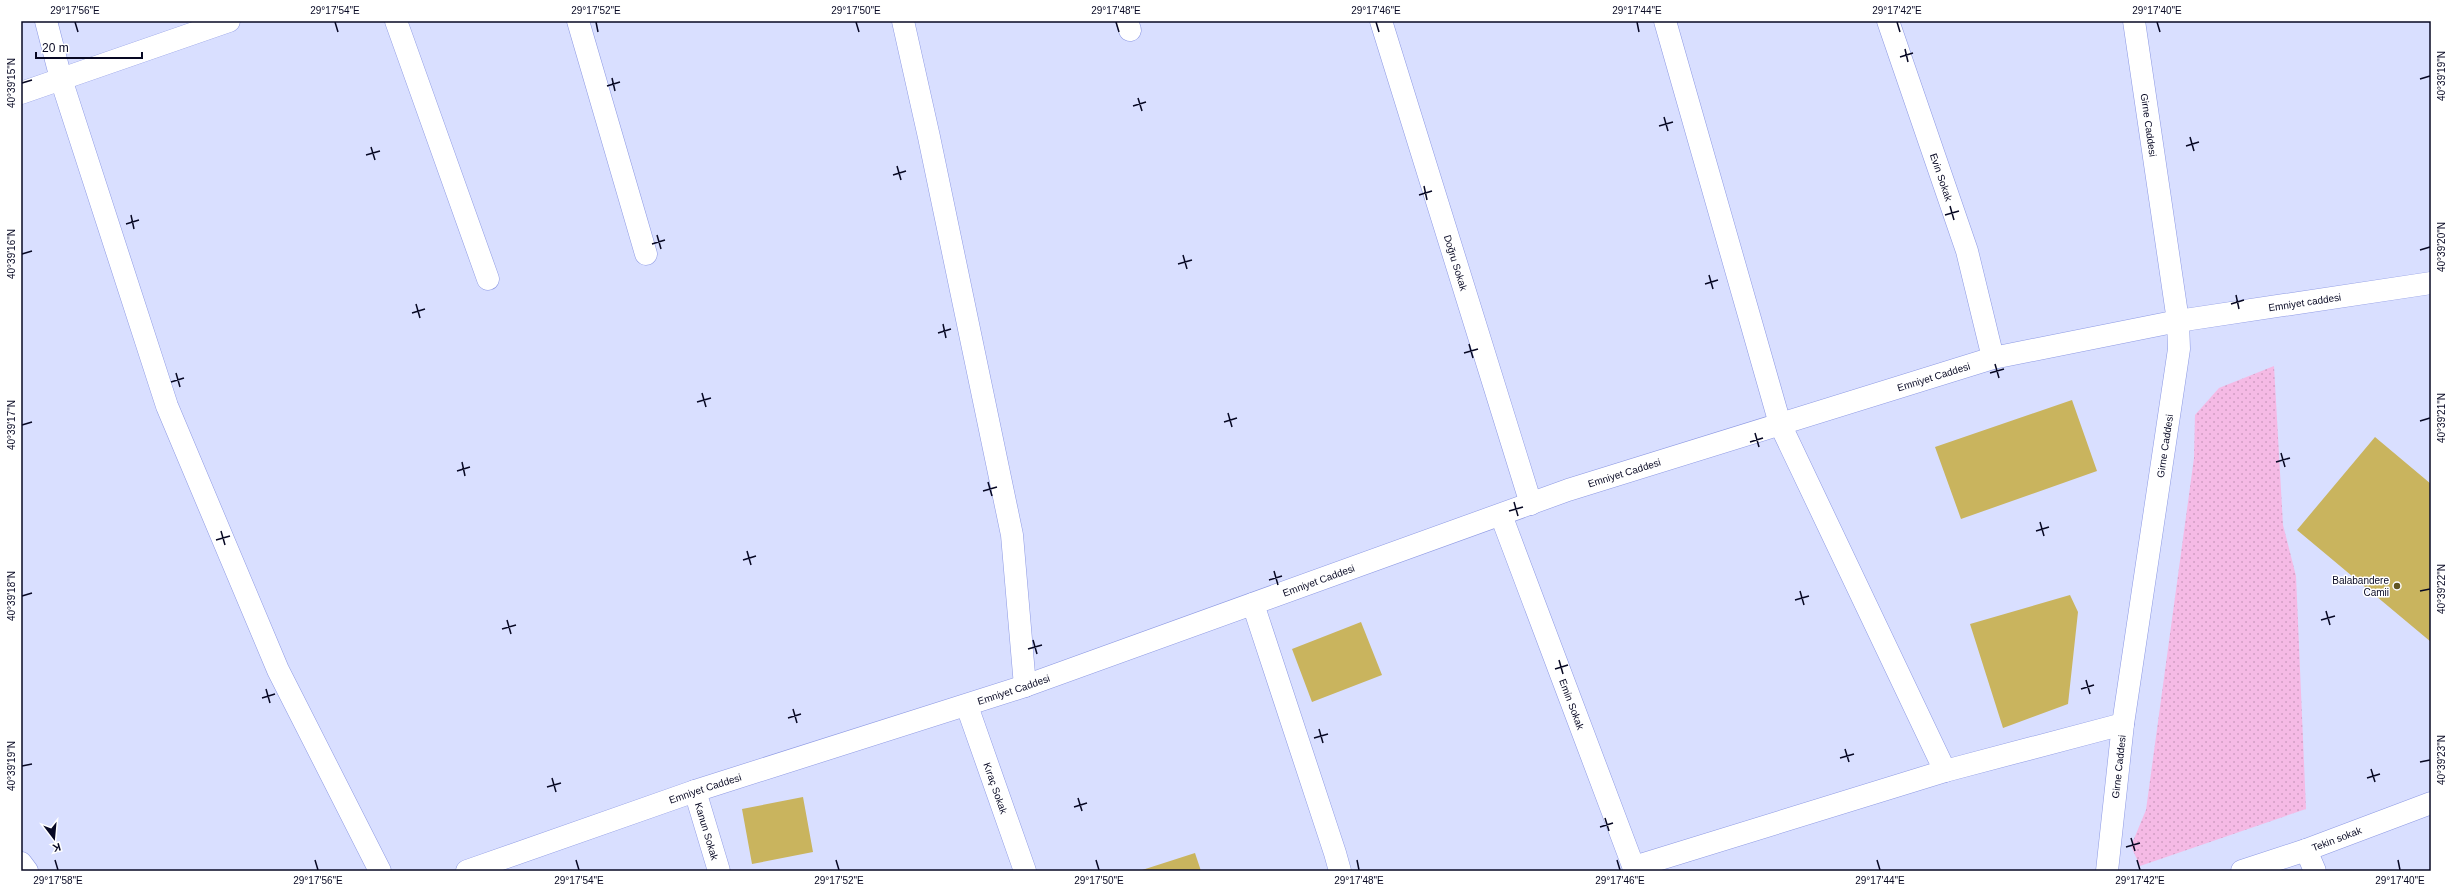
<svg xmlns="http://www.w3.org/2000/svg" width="2452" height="892" viewBox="0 0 2452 892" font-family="Arial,sans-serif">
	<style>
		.park { fill: url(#park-dots) }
		.building { fill: #c9b45e }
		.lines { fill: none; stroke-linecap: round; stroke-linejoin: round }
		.minor-casing { stroke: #8d99e3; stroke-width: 23 }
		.minor { stroke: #fff; stroke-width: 22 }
		.ticks { fill: none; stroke: #070823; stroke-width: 1.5 }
		.poi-dot { fill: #625623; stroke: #fff; stroke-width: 1.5 }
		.labels { text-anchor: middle; stroke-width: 3; stroke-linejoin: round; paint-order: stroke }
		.street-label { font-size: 10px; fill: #070823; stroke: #fff }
		.poi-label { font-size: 10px; fill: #070823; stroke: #fff; text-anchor: end }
		.neatline { fill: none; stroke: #070823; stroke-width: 1.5 }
		.ticks-label { font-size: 10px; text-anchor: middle; fill: #070823 }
	</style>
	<defs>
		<pattern id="park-dots" width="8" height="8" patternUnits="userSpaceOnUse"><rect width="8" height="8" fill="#f5bae5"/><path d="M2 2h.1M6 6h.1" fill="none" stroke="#d19ec4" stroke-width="1.8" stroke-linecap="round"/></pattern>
	</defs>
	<rect width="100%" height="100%" fill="#d9dfff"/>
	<path class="park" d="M 2274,366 L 2283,525 L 2296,576 L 2306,809 L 2140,866 L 2131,846 L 2146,810 L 2194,458 L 2195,415 L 2219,388 Z"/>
	<path class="building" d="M 2072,400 L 2097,471 L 1961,519 L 1935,447 Z
		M 2375,437 L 2431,484 L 2431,642 L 2297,530 Z
		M 2070,595 L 2078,612 L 2068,704 L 2003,728 L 1970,624 Z
		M 1361,622 L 1382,675 L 1312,702 L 1292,649 Z
		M 803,797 L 813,852 L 752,864 L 742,809 Z
		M 1195,853 L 1201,871 L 1139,871 Z"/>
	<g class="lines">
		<defs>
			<g id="minor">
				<path d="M 46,21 L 61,79 L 167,406 L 278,670 L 380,871"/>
				<path d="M 396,21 L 488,279"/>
				<path d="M 578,21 L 646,254"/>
				<path d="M 903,21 L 929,137 L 1012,535 L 1025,686"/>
				<path d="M 1127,21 L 1130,30"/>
				<path id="s1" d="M 1381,21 L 1531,504"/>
				<path d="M 1665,21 L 1780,424 L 1945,771"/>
				<path id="s2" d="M 1888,21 L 1967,251 L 1993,358"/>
				<path d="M 21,93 L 229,21"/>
				<path id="s3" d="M 1501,515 L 1635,871"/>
				<path d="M 1253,604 L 1335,853 L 1340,871"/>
				<path id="s4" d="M 967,706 L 1025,871"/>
				<path id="s5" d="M 695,791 L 719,871"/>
				<path d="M 2306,850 L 2315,871"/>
				<path d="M 21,863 L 27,871"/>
				<path d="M 1634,867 L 1945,771 L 2123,724"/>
				<path id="s6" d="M 467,871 L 695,791 L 1025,686 L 1568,490 L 1993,358 L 2178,321 L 2431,283"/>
				<path id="s7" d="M 2107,871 L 2123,724 L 2179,349 L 2178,321 L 2134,21"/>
				<path id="s8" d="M 2242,871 L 2306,850 L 2431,803"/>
			</g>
		</defs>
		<use href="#minor" class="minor-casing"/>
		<use href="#minor" class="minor"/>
	</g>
	<path class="ticks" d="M 75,22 L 78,32M 335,22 L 338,32M 596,22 L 598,32M 856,22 L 859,32M 1116,22 L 1119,32M 1376,22 L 1379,32M 1637,22 L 1639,32M 1897,22 L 1900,32M 2157,22 L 2160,32M 1905,49 L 1908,62M 1900,57 L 1913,53M 612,78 L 615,91M 2420,79 L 2430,76M 22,83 L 32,80M 607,86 L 620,82M 1138,98 L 1142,111M 1133,106 L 1146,102M 1664,117 L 1668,131M 1659,126 L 1673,122M 2190,137 L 2194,151M 2186,146 L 2199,142M 371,147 L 375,160M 366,155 L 380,151M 897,166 L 901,180M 893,175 L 906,171M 1424,186 L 1427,200M 1419,195 L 1432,191M 1950,206 L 1954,220M 131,215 L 134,229M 1945,215 L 1959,211M 126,224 L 139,220M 657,235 L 661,249M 652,244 L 665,240M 2420,250 L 2430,247M 22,254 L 32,251M 1183,255 L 1187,269M 1178,264 L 1192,260M 1709,275 L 1713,289M 1705,284 L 1718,280M 2236,295 L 2239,309M 416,304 L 420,318M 2231,304 L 2244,300M 412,313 L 425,309M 943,324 L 946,338M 938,333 L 951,329M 1469,344 L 1473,358M 1464,353 L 1478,349M 1995,364 L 1999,378M 176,373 L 180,387M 1990,373 L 2004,369M 171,382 L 184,378M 702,393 L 706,407M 697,402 L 711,398M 1228,413 L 1232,427M 2420,421 L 2430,418M 1224,422 L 1237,418M 22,425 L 32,422M 1755,433 L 1759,447M 1750,442 L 1763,438M 2281,453 L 2285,467M 462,462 L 465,476M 2276,462 L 2290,458M 457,471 L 470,467M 988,482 L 992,496M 983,491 L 997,487M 1514,502 L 1518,516M 1509,511 L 1523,507M 2040,522 L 2044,536M 221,531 L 225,545M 2036,531 L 2049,527M 216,540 L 230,536M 747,551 L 751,565M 743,560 L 756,556M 1274,571 L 1278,585M 1269,580 L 1282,576M 1800,591 L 1804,605M 2420,591 L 2430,589M 22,596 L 32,593M 1795,600 L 1809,596M 2326,611 L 2330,625M 507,620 L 511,634M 2321,620 L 2335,616M 502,629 L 516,625M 1033,640 L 1037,654M 1028,649 L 1042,645M 1559,660 L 1563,674M 1555,669 L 1568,665M 2086,680 L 2090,694M 266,689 L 270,703M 2081,689 L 2094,685M 262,698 L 275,694M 793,709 L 797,723M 788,718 L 801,714M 1319,729 L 1323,743M 1314,738 L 1328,734M 1845,749 L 1849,762M 1840,758 L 1854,754M 2420,762 L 2430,760M 22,766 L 32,764M 2371,769 L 2375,782M 552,778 L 556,792M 2367,778 L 2380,774M 547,787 L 561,783M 1078,798 L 1082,811M 1074,807 L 1087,803M 1605,818 L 1609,831M 1600,827 L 1613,823M 2131,838 L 2135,851M 2126,847 L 2140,843M 55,860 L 58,870M 315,860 L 318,870M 576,860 L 579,870M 836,860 L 839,870M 1096,860 L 1099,870M 1357,860 L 1359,870M 1617,860 L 1620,870M 1877,860 L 1880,870M 2137,860 L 2140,870M 2398,860 L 2400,870"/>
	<circle class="poi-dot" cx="2397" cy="586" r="4"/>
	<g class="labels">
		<g class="street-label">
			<text transform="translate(2149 125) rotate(82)" y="4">Girne Caddesi</text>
			<text dy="4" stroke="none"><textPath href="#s2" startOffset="165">Evin Sokak</textPath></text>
			<text dy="4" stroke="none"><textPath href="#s1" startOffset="253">Doğru Sokak</textPath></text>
			<text dy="4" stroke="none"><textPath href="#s6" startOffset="1927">Emniyet caddesi</textPath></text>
			<text dy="4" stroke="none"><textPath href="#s6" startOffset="1548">Emniyet Caddesi</textPath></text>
			<text dy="4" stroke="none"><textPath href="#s7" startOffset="429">Girne Caddesi</textPath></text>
			<text dy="4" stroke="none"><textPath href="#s6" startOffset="1224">Emniyet Caddesi</textPath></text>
			<text dy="4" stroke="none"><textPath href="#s6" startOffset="900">Emniyet Caddesi</textPath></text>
			<text dy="4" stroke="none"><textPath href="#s6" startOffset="576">Emniyet Caddesi</textPath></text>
			<text dy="4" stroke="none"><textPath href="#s3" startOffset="202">Emin Sokak</textPath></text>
			<text dy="4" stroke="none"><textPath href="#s7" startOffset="105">Girne Caddesi</textPath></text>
			<text dy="4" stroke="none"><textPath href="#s6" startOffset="252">Emniyet Caddesi</textPath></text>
			<text dy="4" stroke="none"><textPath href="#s4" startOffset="87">Kıraç Sokak</textPath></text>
			<text dy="4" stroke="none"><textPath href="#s5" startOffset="42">Kanun Sokak</textPath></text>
			<text dy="4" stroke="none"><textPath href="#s8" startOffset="100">Tekin sokak</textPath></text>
		</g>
		<g class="poi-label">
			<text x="2389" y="584">Balabandere<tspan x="2389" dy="12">Camii</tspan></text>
		</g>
	</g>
	<rect width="2452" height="892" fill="none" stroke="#ffffff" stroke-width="44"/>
	<g transform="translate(54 838) rotate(164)" stroke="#ffffff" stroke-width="3" paint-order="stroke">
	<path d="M0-3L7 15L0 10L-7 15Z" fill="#070823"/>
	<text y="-6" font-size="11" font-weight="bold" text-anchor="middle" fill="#070823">K</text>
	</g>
	<path d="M36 52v6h106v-6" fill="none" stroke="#070823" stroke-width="2"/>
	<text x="42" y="52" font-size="12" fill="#070823" stroke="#ffffff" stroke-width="3" paint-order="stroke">20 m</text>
	<rect x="22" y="22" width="2408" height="848" class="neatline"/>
	<g class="ticks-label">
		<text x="75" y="14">29°17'56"E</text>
		<text x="335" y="14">29°17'54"E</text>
		<text x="596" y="14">29°17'52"E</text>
		<text x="856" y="14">29°17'50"E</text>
		<text x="1116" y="14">29°17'48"E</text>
		<text x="1376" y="14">29°17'46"E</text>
		<text x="1637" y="14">29°17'44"E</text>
		<text x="1897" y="14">29°17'42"E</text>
		<text x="2157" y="14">29°17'40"E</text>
		<text transform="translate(2441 76) rotate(-90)" y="4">40°39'19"N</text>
		<text transform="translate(11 83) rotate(-90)" y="4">40°39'15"N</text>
		<text transform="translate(2441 247) rotate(-90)" y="4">40°39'20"N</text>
		<text transform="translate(11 254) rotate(-90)" y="4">40°39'16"N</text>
		<text transform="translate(2441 418) rotate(-90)" y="4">40°39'21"N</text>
		<text transform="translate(11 425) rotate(-90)" y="4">40°39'17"N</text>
		<text transform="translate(2441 589) rotate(-90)" y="4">40°39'22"N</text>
		<text transform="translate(11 596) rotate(-90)" y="4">40°39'18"N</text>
		<text transform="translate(2441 760) rotate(-90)" y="4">40°39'23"N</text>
		<text transform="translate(11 766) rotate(-90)" y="4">40°39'19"N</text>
		<text x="58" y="884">29°17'58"E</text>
		<text x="318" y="884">29°17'56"E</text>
		<text x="579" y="884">29°17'54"E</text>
		<text x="839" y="884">29°17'52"E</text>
		<text x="1099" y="884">29°17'50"E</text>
		<text x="1359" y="884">29°17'48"E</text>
		<text x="1620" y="884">29°17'46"E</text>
		<text x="1880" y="884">29°17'44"E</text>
		<text x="2140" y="884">29°17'42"E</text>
		<text x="2400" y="884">29°17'40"E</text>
	</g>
</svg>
